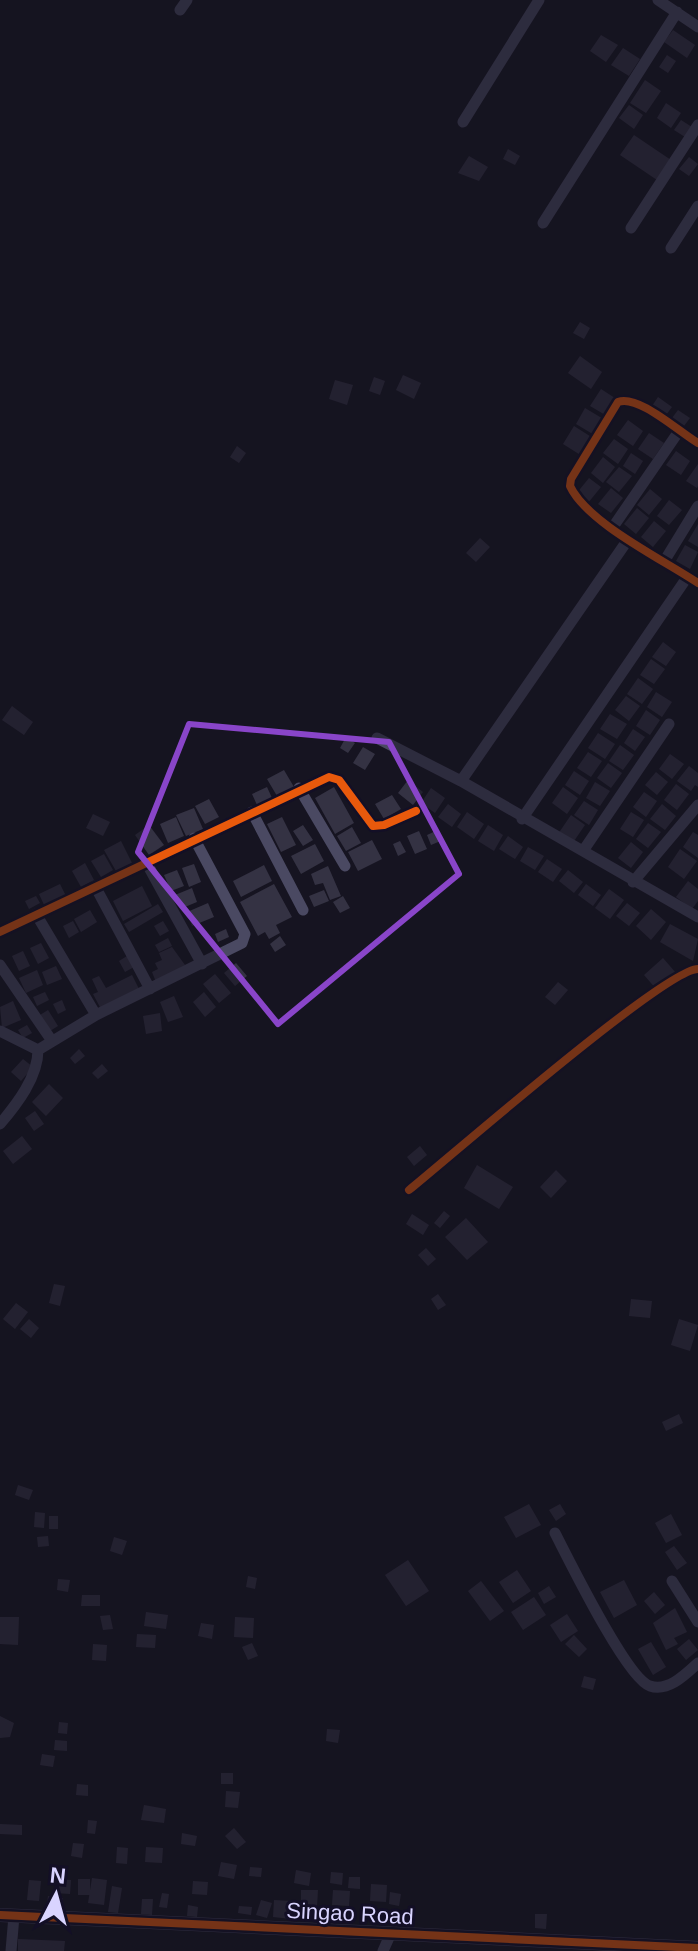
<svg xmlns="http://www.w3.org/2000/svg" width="698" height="1951" viewBox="0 0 698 1951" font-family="Helvetica,sans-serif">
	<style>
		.building { fill: #343243 }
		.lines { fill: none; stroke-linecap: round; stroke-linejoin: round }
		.minor { stroke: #4a4962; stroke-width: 11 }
		.tertiary { stroke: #4a4962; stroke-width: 14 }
		.cycleway-casing { stroke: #130f26; stroke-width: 13 }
		.cycleway { stroke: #e8590c; stroke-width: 8 }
		.marked { fill: none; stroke: #8945c9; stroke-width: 6; stroke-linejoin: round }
		.labels { text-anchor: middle; stroke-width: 6; stroke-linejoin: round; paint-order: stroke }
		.street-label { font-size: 22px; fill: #d9d4ff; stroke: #130f26 }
	</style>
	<rect width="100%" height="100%" fill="#161421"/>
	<path class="building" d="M 673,30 L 695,45 L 687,58 L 664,42 Z
		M 601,35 L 618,45 L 606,62 L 590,51 Z
		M 623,48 L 640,59 L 629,76 L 611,65 Z
		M 667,55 L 676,61 L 668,73 L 659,67 Z
		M 645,80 L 661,91 L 646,113 L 630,103 Z
		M 666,103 L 681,113 L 671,128 L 657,118 Z
		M 629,105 L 643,115 L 634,129 L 619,118 Z
		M 681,120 L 692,127 L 685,137 L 674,130 Z
		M 634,135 L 671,160 L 657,180 L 620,155 Z
		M 508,149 L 520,156 L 515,165 L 503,159 Z
		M 469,156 L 488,167 L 479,181 L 458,173 Z
		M 689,157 L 698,164 L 689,176 L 679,169 Z
		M 580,322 L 590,328 L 584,339 L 573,333 Z
		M 580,356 L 602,372 L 591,389 L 568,373 Z
		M 403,375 L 421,383 L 414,399 L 396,390 Z
		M 374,377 L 385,381 L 380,395 L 369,391 Z
		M 335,380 L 353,385 L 347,405 L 329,399 Z
		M 601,389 L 618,400 L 607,416 L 590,406 Z
		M 658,397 L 672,407 L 663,419 L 650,409 Z
		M 585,408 L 605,420 L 596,436 L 576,424 Z
		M 678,410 L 690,418 L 684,426 L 672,418 Z
		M 628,420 L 643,431 L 633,446 L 617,435 Z
		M 574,426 L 593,438 L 582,456 L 563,444 Z
		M 649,433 L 664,443 L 653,459 L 638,449 Z
		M 614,439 L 628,449 L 618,464 L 603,453 Z
		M 237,446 L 246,453 L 239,463 L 230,457 Z
		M 676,451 L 690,461 L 681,475 L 666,465 Z
		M 631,453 L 643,461 L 635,474 L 623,466 Z
		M 603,457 L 615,467 L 603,483 L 591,473 Z
		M 698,464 L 698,486 L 697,488 L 686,481 Z
		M 619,467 L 632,476 L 619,492 L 606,482 Z
		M 589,478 L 601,487 L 588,503 L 576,494 Z
		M 611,488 L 623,498 L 611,513 L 598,504 Z
		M 650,489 L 662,499 L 649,515 L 637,505 Z
		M 669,500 L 682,510 L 669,525 L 657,516 Z
		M 637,508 L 649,518 L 636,534 L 624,524 Z
		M 654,521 L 666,531 L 653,547 L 641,537 Z
		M 698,524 L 698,547 L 688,541 Z
		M 480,538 L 490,547 L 476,562 L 466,553 Z
		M 685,545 L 698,552 L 690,569 L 676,561 Z
		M 663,642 L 676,652 L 666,666 L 652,657 Z
		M 651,659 L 665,669 L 654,684 L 640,675 Z
		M 638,678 L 653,689 L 642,704 L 627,694 Z
		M 656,692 L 672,702 L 662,717 L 647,707 Z
		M 626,696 L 640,706 L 629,721 L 615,710 Z
		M 12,706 L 33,722 L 24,735 L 2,720 Z
		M 646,710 L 660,720 L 650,735 L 636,726 Z
		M 610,714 L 627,724 L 617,739 L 600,729 Z
		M 633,729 L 645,737 L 635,751 L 624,743 Z
		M 598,733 L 615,744 L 605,759 L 588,748 Z
		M 346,737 L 355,743 L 348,753 L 340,748 Z
		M 620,745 L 634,755 L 623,770 L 609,761 Z
		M 363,747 L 375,754 L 365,770 L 353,763 Z
		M 588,752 L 602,761 L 591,777 L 577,768 Z
		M 670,754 L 684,764 L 672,779 L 659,769 Z
		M 608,763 L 622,773 L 611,788 L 597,778 Z
		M 689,766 L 698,773 L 698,787 L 695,785 L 691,791 L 677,781 Z
		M 284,770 L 294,787 L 277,796 L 267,779 Z
		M 574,771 L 589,781 L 580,795 L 565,785 Z
		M 656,772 L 668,782 L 657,795 L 645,785 Z
		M 408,780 L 423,792 L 413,805 L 398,793 Z
		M 595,782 L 610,791 L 600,806 L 586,798 Z
		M 676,784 L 689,794 L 677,810 L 664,800 Z
		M 267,787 L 272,798 L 257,805 L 252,794 Z
		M 334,787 L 354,823 L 335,834 L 315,798 Z
		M 563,787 L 578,798 L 567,814 L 552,803 Z
		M 431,788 L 445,798 L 435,813 L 421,803 Z
		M 644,792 L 657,801 L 646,817 L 633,807 Z
		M 392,795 L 401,809 L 384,819 L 375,804 Z
		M 209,799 L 219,817 L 205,824 L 195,806 Z
		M 584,801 L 598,810 L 589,825 L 574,815 Z
		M 448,804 L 461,814 L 452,827 L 438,817 Z
		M 662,804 L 676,816 L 665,830 L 650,819 Z
		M 194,808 L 203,829 L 186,836 L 176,815 Z
		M 467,812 L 484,824 L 474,839 L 457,827 Z
		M 631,812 L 644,820 L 633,837 L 620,829 Z
		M 93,814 L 110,822 L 103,836 L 86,828 Z
		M 571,815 L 585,825 L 572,844 L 558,834 Z
		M 176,817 L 184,836 L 168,843 L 160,824 Z
		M 282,817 L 296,845 L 281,852 L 267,824 Z
		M 648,823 L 661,832 L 648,848 L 636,839 Z
		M 149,825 L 164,845 L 149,855 L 135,835 Z
		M 303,825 L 313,840 L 303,846 L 293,831 Z
		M 488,825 L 503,835 L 494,851 L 478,841 Z
		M 352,827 L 361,843 L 346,851 L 337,836 Z
		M 438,830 L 443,840 L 431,845 L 427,835 Z
		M 419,831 L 427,849 L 415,854 L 407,836 Z
		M 693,832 L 698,835 L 698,858 L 683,847 Z
		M 508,836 L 523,847 L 515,859 L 499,849 Z
		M 372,840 L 382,859 L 358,871 L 348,852 Z
		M 121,841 L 132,863 L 116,871 L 104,850 Z
		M 400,841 L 406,852 L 398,856 L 393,844 Z
		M 631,842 L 643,852 L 631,868 L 618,858 Z
		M 315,844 L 324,861 L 301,874 L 291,856 Z
		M 528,847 L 544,856 L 535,870 L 520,861 Z
		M 680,849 L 697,861 L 684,879 L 668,867 Z
		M 104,854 L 113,870 L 101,877 L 91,861 Z
		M 547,859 L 562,869 L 553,882 L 538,872 Z
		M 85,863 L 94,880 L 81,887 L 72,871 Z
		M 194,864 L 201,882 L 189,887 L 182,868 Z
		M 264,865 L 272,881 L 241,897 L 233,881 Z
		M 328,866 L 341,896 L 330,900 L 323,883 L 315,885 L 311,874 Z
		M 177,870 L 184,886 L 171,891 L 164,875 Z
		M 568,870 L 583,882 L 574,893 L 559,881 Z
		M 688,881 L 698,889 L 698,901 L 692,909 L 676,897 Z
		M 60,884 L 67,898 L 46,909 L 39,894 Z
		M 274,884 L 292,917 L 276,925 L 280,933 L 269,939 L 265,932 L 258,936 L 240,902 Z
		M 586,884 L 601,895 L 593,906 L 578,895 Z
		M 142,886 L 152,906 L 123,921 L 113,901 Z
		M 192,888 L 197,902 L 180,909 L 175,895 Z
		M 609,889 L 624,900 L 610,919 L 595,908 Z
		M 324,890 L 329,901 L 314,907 L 309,896 Z
		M 36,896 L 40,903 L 29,909 L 25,901 Z
		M 343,896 L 350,908 L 340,913 L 333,902 Z
		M 208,903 L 214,917 L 192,926 L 187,912 Z
		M 627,903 L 640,913 L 629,926 L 616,916 Z
		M 158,904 L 163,912 L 129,932 L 124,924 Z
		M 651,909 L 666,922 L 651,940 L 636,926 Z
		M 90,910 L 97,922 L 81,932 L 74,919 Z
		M 73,921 L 79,932 L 69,938 L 63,926 Z
		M 163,921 L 169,931 L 160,936 L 154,926 Z
		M 670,924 L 698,939 L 693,961 L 660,942 Z
		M 226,929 L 229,937 L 218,942 L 215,934 Z
		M 280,936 L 286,945 L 275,952 L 270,944 Z
		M 168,938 L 172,946 L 159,952 L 155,945 Z
		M 41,943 L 49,958 L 38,964 L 30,948 Z
		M 172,947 L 185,965 L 156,982 L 152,972 L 158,969 L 155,963 L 162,960 L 159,953 Z
		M 23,951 L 30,966 L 19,971 L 12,956 Z
		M 127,956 L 134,967 L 125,972 L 119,961 Z
		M 663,958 L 676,973 L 657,990 L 644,975 Z
		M 236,963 L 247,976 L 235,986 L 224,973 Z
		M 56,966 L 62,979 L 47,985 L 42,972 Z
		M 37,970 L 43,985 L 26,993 L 19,978 Z
		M 215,974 L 231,993 L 219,1003 L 203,984 Z
		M 132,975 L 140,991 L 102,1011 L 93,994 L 98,992 L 92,979 L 99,976 L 106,988 Z
		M 558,982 L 568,990 L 555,1005 L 545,997 Z
		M 45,992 L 49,1000 L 37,1006 L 33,997 Z
		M 204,992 L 216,1007 L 205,1017 L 193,1002 Z
		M 174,996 L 183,1017 L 168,1022 L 160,1002 Z
		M 62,1000 L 66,1010 L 58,1014 L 53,1004 Z
		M 13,1001 L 21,1020 L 2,1028 L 0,1007 Z
		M 48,1010 L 58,1026 L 50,1031 L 40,1015 Z
		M 160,1013 L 162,1031 L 146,1034 L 143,1016 Z
		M 27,1025 L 32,1033 L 23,1038 L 18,1030 Z
		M 79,1049 L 85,1056 L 75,1064 L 70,1058 Z
		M 23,1059 L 33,1067 L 21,1081 L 11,1072 Z
		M 102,1064 L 108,1071 L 98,1079 L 92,1073 Z
		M 49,1084 L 63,1098 L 46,1116 L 32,1102 Z
		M 35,1111 L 44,1124 L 34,1131 L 25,1118 Z
		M 22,1136 L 32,1149 L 13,1164 L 3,1151 Z
		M 420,1146 L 427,1155 L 414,1166 L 407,1157 Z
		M 477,1165 L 513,1187 L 499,1209 L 464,1188 Z
		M 556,1170 L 567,1181 L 551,1198 L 540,1187 Z
		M 444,1211 L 450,1216 L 440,1228 L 434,1223 Z
		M 412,1214 L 429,1225 L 423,1235 L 406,1224 Z
		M 466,1218 L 488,1242 L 467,1260 L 445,1237 Z
		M 426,1248 L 436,1259 L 428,1266 L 418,1255 Z
		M 54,1284 L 65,1286 L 60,1306 L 49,1303 Z
		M 438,1294 L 446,1305 L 438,1310 L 431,1299 Z
		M 631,1299 L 652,1301 L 650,1318 L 629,1316 Z
		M 16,1303 L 28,1312 L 15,1329 L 3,1319 Z
		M 29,1319 L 39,1328 L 31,1338 L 20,1329 Z
		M 679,1319 L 698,1325 L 690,1351 L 671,1345 Z
		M 679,1414 L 683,1423 L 666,1431 L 662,1422 Z
		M 18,1485 L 33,1490 L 29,1500 L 15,1495 Z
		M 529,1504 L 541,1525 L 516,1538 L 504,1517 Z
		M 560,1504 L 566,1514 L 556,1521 L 549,1510 Z
		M 35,1512 L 45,1513 L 44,1528 L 34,1527 Z
		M 671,1514 L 682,1535 L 666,1543 L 655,1523 Z
		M 49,1516 L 58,1516 L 58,1529 L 49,1529 Z
		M 48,1536 L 49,1546 L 38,1547 L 37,1537 Z
		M 114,1537 L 127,1541 L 122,1555 L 110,1551 Z
		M 674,1546 L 687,1563 L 677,1570 L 665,1552 Z
		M 408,1560 L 429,1591 L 406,1606 L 385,1575 Z
		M 517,1570 L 531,1591 L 513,1603 L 499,1582 Z
		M 248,1576 L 257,1578 L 255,1589 L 246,1587 Z
		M 58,1579 L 70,1580 L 68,1592 L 57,1590 Z
		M 624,1580 L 637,1605 L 614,1618 L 600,1592 Z
		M 481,1581 L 504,1611 L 490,1621 L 468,1591 Z
		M 549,1586 L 556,1597 L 544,1604 L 538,1593 Z
		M 654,1592 L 665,1605 L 655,1614 L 644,1601 Z
		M 82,1595 L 100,1595 L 100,1606 L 81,1606 Z
		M 534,1597 L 546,1615 L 523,1630 L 511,1612 Z
		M 675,1608 L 687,1632 L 674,1638 L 678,1644 L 666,1650 L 653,1623 Z
		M 146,1612 L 168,1615 L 166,1629 L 144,1626 Z
		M 567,1614 L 578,1631 L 561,1642 L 550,1625 Z
		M 110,1615 L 113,1629 L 103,1630 L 100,1616 Z
		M 0,1617 L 19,1617 L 18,1645 L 0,1644 Z
		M 235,1617 L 254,1618 L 253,1638 L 234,1637 Z
		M 201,1623 L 214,1625 L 212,1639 L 198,1636 Z
		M 137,1634 L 156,1635 L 155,1648 L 136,1647 Z
		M 574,1635 L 587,1649 L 579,1657 L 565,1644 Z
		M 689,1639 L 698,1650 L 686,1660 L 677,1649 Z
		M 651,1642 L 666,1667 L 653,1675 L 638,1649 Z
		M 252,1643 L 258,1656 L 248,1660 L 242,1647 Z
		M 93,1644 L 107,1645 L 106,1661 L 92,1660 Z
		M 584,1676 L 596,1679 L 593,1690 L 581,1687 Z
		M 0,1716 L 14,1723 L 10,1737 L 0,1738 Z
		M 59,1722 L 68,1723 L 67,1734 L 58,1733 Z
		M 327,1729 L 340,1730 L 338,1743 L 326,1741 Z
		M 55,1740 L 67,1741 L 67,1751 L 54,1750 Z
		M 42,1754 L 55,1756 L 53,1767 L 40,1765 Z
		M 221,1773 L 233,1773 L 233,1784 L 221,1784 Z
		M 77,1784 L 88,1785 L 88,1796 L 76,1795 Z
		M 226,1791 L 240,1792 L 238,1808 L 225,1807 Z
		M 144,1805 L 166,1809 L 164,1823 L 141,1820 Z
		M 88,1820 L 97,1821 L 95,1834 L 87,1833 Z
		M 0,1824 L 22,1825 L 22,1835 L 0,1834 Z
		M 234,1828 L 246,1842 L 237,1849 L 225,1836 Z
		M 182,1833 L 197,1836 L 195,1846 L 181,1844 Z
		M 73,1843 L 84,1844 L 82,1858 L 71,1856 Z
		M 117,1847 L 128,1848 L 127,1864 L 116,1863 Z
		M 146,1847 L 163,1848 L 162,1863 L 145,1862 Z
		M 221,1862 L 237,1865 L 234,1879 L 218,1876 Z
		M 250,1867 L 262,1868 L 261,1877 L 249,1876 Z
		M 296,1870 L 311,1873 L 309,1886 L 294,1883 Z
		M 331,1872 L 343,1873 L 342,1885 L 330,1883 Z
		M 349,1877 L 360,1877 L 360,1889 L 348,1888 Z
		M 92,1878 L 107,1880 L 104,1905 L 88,1903 Z
		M 56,1879 L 71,1880 L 70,1894 L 55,1893 Z
		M 78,1879 L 90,1879 L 90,1895 L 78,1895 Z
		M 29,1880 L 41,1881 L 39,1901 L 27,1900 Z
		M 193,1881 L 208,1882 L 207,1895 L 192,1894 Z
		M 371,1884 L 387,1885 L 386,1902 L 370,1901 Z
		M 112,1886 L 122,1888 L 118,1913 L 108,1912 Z
		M 301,1890 L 318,1890 L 317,1907 L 301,1907 Z
		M 333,1890 L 350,1891 L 349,1906 L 332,1905 Z
		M 390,1892 L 401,1894 L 399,1906 L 389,1904 Z
		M 162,1893 L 169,1894 L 167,1908 L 159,1907 Z
		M 48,1896 L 63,1898 L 61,1907 L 47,1904 Z
		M 142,1899 L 153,1899 L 152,1915 L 141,1914 Z
		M 261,1900 L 272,1903 L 267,1918 L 256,1915 Z
		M 274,1900 L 293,1901 L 291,1919 L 273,1917 Z
		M 188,1905 L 198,1907 L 197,1917 L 187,1916 Z
		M 239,1906 L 252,1907 L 251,1915 L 238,1913 Z
		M 332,1907 L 349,1909 L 349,1918 L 331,1916 Z
		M 535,1914 L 547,1914 L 546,1929 L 535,1928 Z
		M 18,1939 L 65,1941 L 64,1951 L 18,1951 Z"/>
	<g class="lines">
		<path class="minor" d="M 658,0 L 698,27
			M 180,10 L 187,0
			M 463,122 L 539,0
			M 543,223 L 677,12
			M 631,228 L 698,125
			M 671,248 L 698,206
			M 698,443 C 679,432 638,394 618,402 L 571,479 L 570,486 C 587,523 664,560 698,583
			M 613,527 L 679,431
			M 665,560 L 698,506
			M 377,738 L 461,781 L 698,917
			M 461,781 L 627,541
			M 299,788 L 345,866
			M 252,812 L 303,910
			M 522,819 L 688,576
			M 583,851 L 669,724
			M 146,862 L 202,964
			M 633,882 L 698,805
			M 95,886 L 150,989
			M 36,914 L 96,1015
			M 0,932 L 329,777 L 339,780 L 373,826 L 384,825 L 416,811
			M 0,965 L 52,1041
			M 0,1031 L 38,1050
			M 0,1124 C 17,1104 38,1077 38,1050 L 96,1015 L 242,943 L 245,934 L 194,838
			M 409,1190 C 450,1157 665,969 698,969
			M 555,1533 C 569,1560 627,1679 650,1686 C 668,1692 685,1675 698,1663
			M 672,1581 L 698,1622
			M 11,1951 L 14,1916
			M 383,1951 L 391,1933"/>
		<path class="tertiary" d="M 0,1915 L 698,1948"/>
		<defs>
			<path id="cycleway" d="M 698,443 C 679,432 638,394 618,402 L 571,479 L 570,486 C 587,523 664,560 698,583
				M 0,932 L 329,777 L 339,780 L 373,826 L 384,825 L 416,811
				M 409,1190 C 450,1157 665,969 698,969
				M 0,1915 L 698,1948"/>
		</defs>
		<use href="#cycleway" class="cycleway-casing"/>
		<use href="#cycleway" class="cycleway"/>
	</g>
	<path d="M0 0H698V1951H0ZM 189,724 L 389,742 L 459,874 L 278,1024 L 138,852 Z" fill="#161421" fill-opacity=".55" fill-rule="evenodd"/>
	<path class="marked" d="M 189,724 L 389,742 L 459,874 L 278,1024 L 138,852 Z"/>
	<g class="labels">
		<g class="street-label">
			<text transform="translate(350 1913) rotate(3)" y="8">Singao Road</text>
		</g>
	</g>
	<g transform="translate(56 1895) rotate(6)" stroke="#130f26" stroke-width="6" paint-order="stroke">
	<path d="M0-6L14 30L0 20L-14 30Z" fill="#d9d4ff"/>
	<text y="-12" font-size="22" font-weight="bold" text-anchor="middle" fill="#d9d4ff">N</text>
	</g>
</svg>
